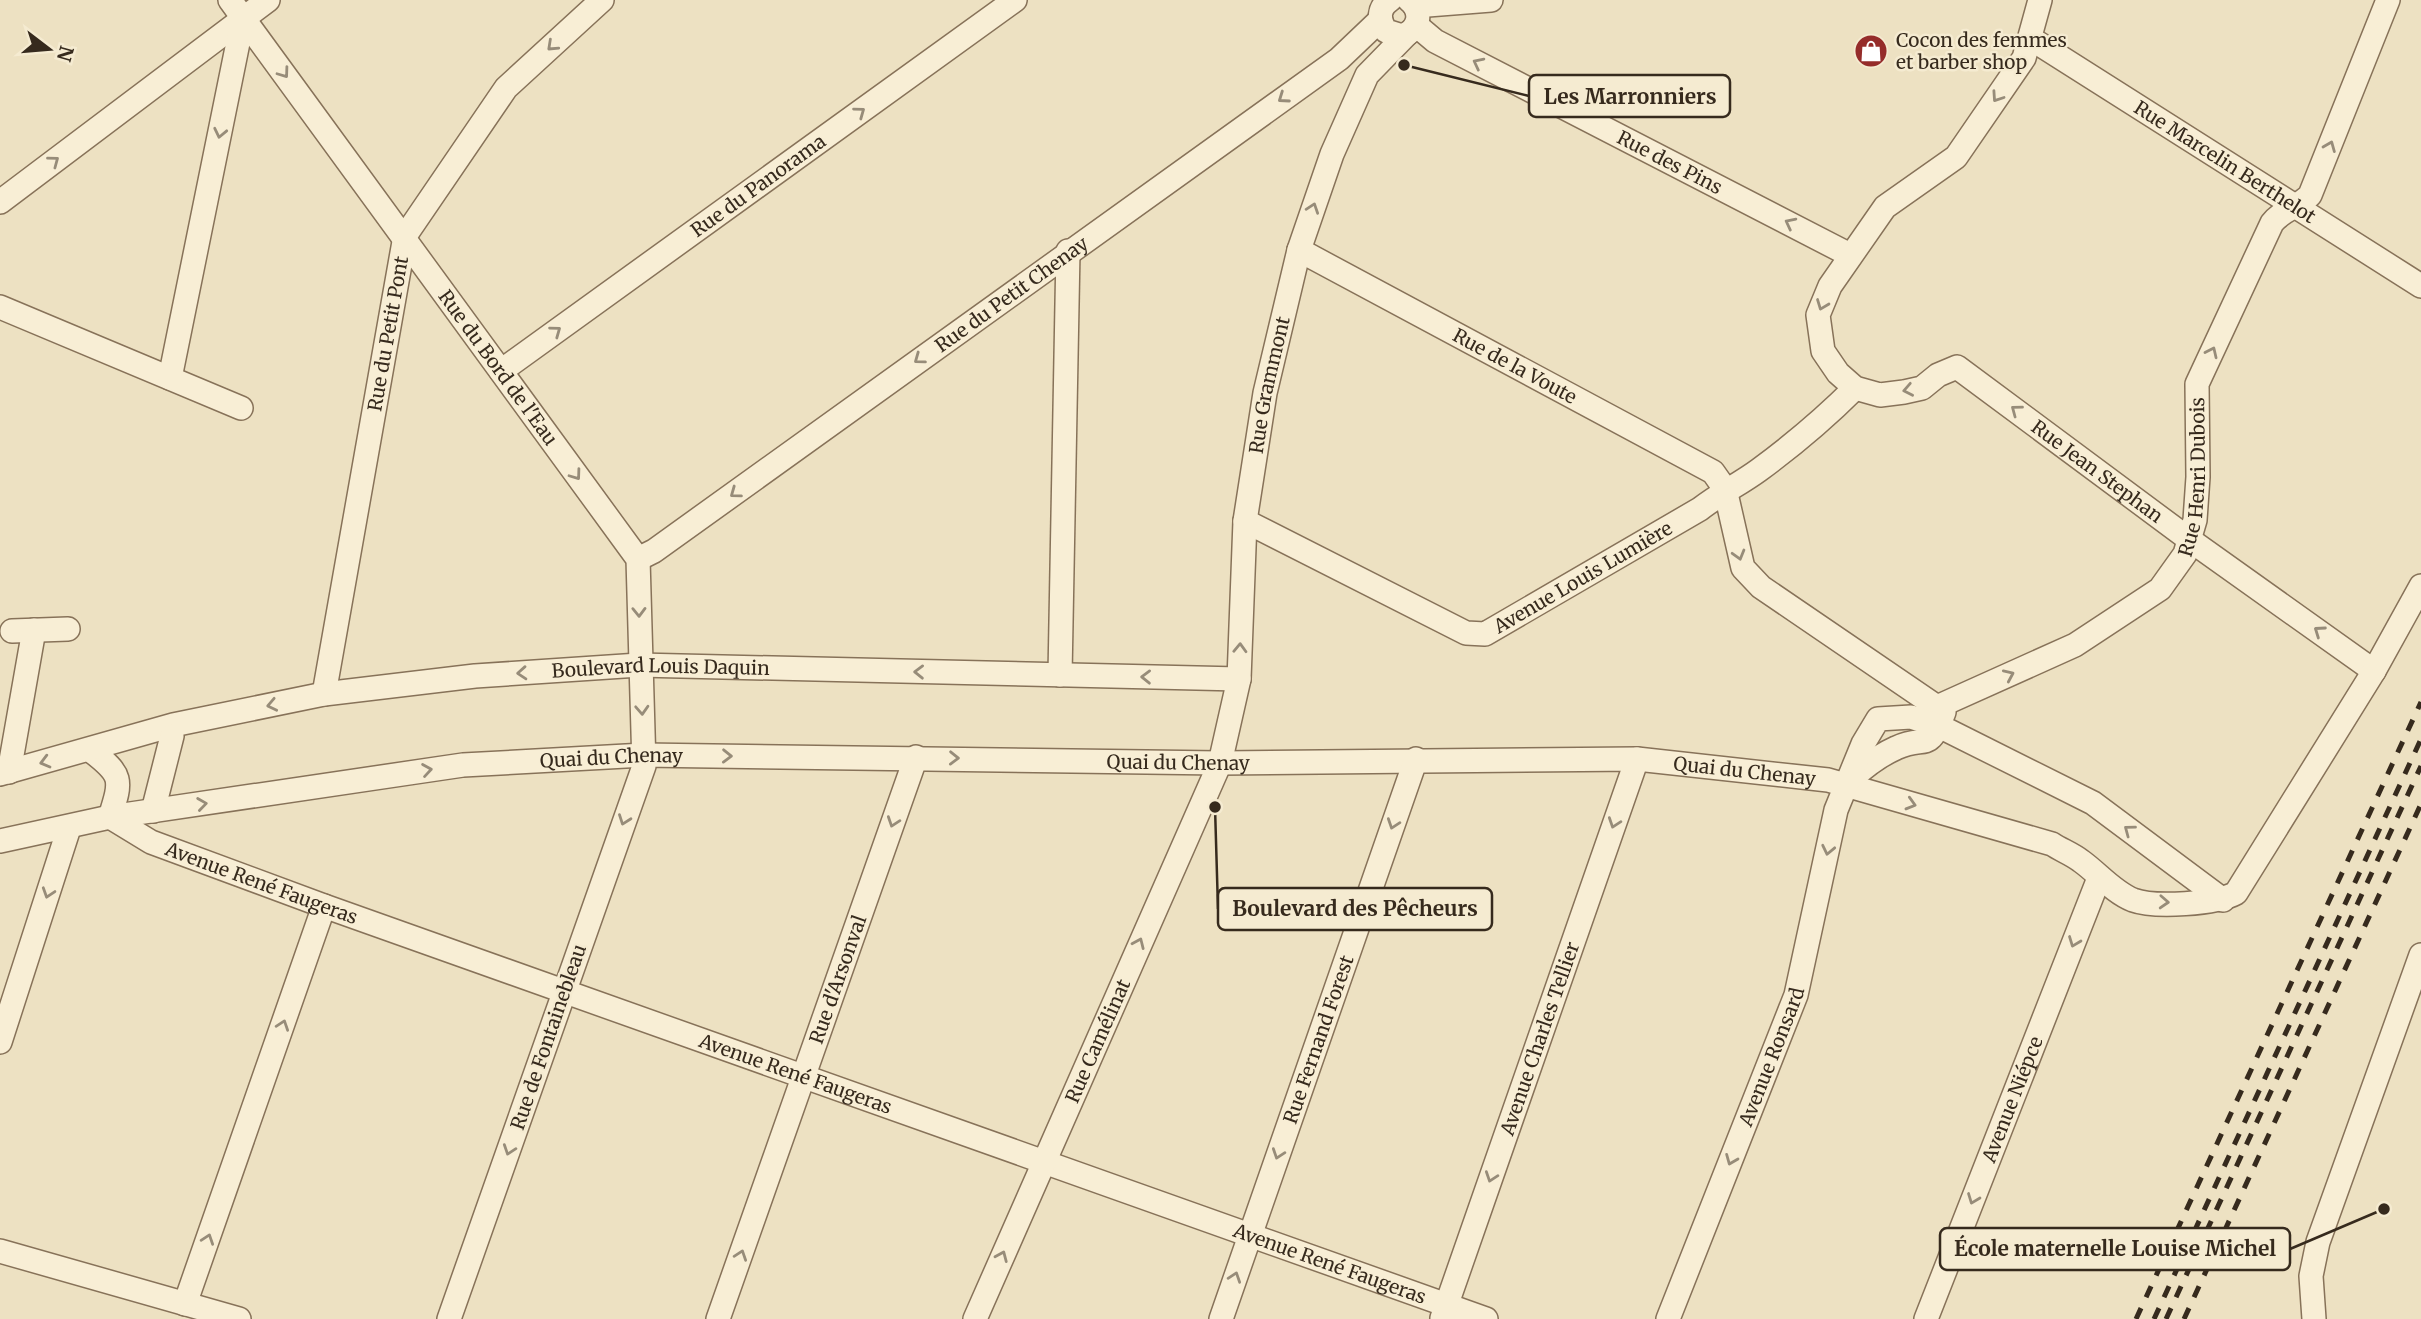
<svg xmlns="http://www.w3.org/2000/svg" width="2421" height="1319" viewBox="0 0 2421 1319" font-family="Merriweather,serif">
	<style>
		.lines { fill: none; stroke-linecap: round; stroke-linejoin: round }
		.minor-casing { stroke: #877259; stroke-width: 26 }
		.minor { stroke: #f8eed5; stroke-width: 23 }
		.rail { stroke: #362a1d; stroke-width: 5; stroke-dasharray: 12 12; stroke-linecap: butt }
		.oneway { stroke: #978c79 }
		.labels { text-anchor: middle; stroke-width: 5; stroke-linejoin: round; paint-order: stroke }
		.poi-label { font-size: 19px; fill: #362a1d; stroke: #f5ebd1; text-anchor: start }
		.street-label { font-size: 19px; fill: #362a1d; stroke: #f5ebd1 }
		.leader { fill: none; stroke: #362a1d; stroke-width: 2.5 }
		.callout-dot { fill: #362a1d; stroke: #f5ebd1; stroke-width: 2.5 }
		.callout { fill: #f5ebd1; stroke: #362a1d; stroke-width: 2.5 }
		.callout-label { font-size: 21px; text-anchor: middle; font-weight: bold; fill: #362a1d }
	</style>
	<rect width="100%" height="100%" fill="#ede1c2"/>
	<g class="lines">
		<defs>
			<g id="minor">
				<path id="s1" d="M 230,0 L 638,559 L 644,766 L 449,1319"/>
				<path d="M 1390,0 C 1378,8 1378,20 1386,31 L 1402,36 C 1420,30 1423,11 1409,0"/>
				<path id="s2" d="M 2040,0 L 2024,58 L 1956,157 L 1885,207 L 1830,286 L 1818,315 L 1823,351 L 1838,373 L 1855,388 L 1880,395 L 1904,392 L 1922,388 L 1938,375 L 1957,367 L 2190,540 L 2374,671"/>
				<path d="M 1415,6 L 1491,0"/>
				<path id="s3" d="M 1416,25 L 1435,41 L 1850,255"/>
				<path id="s4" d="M 2030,38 L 2421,286"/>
				<path d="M 0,202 L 268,0"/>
				<path id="s5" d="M 1299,250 L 1713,472 L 1725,489 L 1743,568 L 1761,587 L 1937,707 L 2075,645 L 2160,589 L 2185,554 L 2195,520 L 2198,477 L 2197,384 L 2272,223 C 2283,209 2299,207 2310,195 L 2388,0"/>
				<path d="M 0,307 L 241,408"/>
				<path id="s6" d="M 501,371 L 1015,0"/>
				<path d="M 170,378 L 243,18"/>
				<path id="s7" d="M 1245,521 L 1466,633 L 1485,634 L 1700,509 C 1719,494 1740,484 1759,470 C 1793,445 1825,418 1855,388"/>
				<path id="s8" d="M 638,559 L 654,551 L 1339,59 L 1380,20"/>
				<path d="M 12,631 L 68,629"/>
				<path d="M 1060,675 L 1068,251"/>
				<path id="s9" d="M 324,694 L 405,236 L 506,88 L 602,0"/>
				<path d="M 90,750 C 123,775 122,779 110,817"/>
				<path d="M 9,772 L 34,630"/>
				<path id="s10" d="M 0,774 L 173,725 L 324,694 L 475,676 L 639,665 L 1239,679"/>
				<path d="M 1850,780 C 1864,767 1878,756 1896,748 C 1927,733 1927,756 1944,712"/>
				<path d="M 153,811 L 172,736"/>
				<path id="s11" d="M 110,817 L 151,842 L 324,906 L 1486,1319"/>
				<path id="s12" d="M 0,841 L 110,817 L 463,765 L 644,755 L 1220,763 L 1637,759 L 1828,780 L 2052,844 C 2061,850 2072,854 2081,861 C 2098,873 2113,892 2133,900 C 2155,908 2216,904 2236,893 L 2374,671 L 2421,586"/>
				<path d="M 0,1042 L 69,828"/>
				<path d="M 0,1251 L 239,1319"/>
				<path d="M 185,1304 L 324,906"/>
				<path id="s13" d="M 1442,1318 L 1637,759"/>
				<path id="s14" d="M 718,1319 L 916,757"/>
				<path id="s15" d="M 975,1319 L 1220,763 L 1239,679 L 1245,521 L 1265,393 L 1299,250 L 1332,154 L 1367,75 L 1407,34"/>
				<path id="s16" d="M 1221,1319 L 1416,759"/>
				<path id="s17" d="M 1668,1319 L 1796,995 L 1836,810 L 1863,744 L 1878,719 L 1911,717 L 1939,726 L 2093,803 L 2223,900"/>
				<path id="s18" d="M 1926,1319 L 2099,878"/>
				<path d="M 2314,1319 L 2311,1276 L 2318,1242 L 2421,955"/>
			</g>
		</defs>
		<use href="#minor" class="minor-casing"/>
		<use href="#minor" class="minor"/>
		<path class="rail" d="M 2136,1319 L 2421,702
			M 2154,1319 L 2421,739
			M 2166,1319 L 2421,766
			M 2184,1319 L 2421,804"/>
	</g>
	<defs><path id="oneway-chevron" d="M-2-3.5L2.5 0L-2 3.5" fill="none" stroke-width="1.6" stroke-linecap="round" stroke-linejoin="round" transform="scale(1.75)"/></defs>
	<g class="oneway">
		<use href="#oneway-chevron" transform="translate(552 46) rotate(137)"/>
		<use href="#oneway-chevron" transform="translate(1478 63) rotate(-153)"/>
		<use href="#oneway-chevron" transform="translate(284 73) rotate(54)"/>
		<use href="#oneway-chevron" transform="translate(1997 97) rotate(124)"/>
		<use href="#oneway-chevron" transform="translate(1283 98) rotate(145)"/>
		<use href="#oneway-chevron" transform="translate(860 112) rotate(-36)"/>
		<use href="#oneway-chevron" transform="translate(220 133) rotate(102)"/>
		<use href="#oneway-chevron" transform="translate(2330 146) rotate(-68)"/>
		<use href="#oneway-chevron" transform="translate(54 161) rotate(-37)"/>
		<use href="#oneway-chevron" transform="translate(1313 208) rotate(-71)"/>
		<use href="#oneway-chevron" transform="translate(1790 223) rotate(-153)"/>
		<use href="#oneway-chevron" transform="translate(1822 305) rotate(111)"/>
		<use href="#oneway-chevron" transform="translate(556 331) rotate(-36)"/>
		<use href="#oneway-chevron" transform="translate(2212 352) rotate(-65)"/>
		<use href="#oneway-chevron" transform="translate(919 359) rotate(144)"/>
		<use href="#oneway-chevron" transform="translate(1908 390) rotate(169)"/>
		<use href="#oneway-chevron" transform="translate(2016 410) rotate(-143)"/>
		<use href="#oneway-chevron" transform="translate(576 475) rotate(54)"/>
		<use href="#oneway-chevron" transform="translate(735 493) rotate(144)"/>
		<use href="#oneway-chevron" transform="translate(1739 555) rotate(74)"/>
		<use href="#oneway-chevron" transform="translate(639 612) rotate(89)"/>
		<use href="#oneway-chevron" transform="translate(2319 631) rotate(-145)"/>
		<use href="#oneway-chevron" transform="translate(1240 648) rotate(-88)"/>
		<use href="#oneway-chevron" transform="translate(919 672) rotate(-179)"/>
		<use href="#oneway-chevron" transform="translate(522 673) rotate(176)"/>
		<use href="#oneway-chevron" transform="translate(2009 675) rotate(-24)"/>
		<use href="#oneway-chevron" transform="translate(1146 677) rotate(-179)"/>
		<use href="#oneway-chevron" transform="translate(272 705) rotate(168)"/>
		<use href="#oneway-chevron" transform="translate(642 710) rotate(87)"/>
		<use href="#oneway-chevron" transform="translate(727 756) rotate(1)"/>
		<use href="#oneway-chevron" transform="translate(954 758) rotate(1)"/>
		<use href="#oneway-chevron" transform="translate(45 762) rotate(165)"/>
		<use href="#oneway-chevron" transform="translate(427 770) rotate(-9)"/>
		<use href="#oneway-chevron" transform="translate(202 804) rotate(-8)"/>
		<use href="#oneway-chevron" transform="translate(1911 804) rotate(16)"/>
		<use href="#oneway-chevron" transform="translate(624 820) rotate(110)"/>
		<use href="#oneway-chevron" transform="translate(893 822) rotate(109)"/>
		<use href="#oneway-chevron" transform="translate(1614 823) rotate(109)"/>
		<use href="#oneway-chevron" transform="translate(1393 824) rotate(109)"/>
		<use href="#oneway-chevron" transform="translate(2129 830) rotate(-143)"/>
		<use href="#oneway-chevron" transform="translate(1828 850) rotate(102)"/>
		<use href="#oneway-chevron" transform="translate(48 893) rotate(108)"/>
		<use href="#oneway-chevron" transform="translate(2164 902) rotate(3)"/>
		<use href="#oneway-chevron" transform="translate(2074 942) rotate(111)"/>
		<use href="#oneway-chevron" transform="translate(1139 943) rotate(-66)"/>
		<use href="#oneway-chevron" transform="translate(283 1025) rotate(-71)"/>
		<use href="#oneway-chevron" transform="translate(509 1150) rotate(109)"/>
		<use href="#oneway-chevron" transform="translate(1278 1154) rotate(109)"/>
		<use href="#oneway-chevron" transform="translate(1731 1160) rotate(112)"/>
		<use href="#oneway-chevron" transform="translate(1491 1177) rotate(109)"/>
		<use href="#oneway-chevron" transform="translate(1973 1199) rotate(111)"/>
		<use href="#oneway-chevron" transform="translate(208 1239) rotate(-71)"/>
		<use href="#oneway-chevron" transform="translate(741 1255) rotate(-71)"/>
		<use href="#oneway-chevron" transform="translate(1002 1256) rotate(-67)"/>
		<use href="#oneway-chevron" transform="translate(1235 1277) rotate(-71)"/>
	</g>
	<defs>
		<symbol id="shop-disc" viewBox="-11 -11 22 22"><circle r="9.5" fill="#952c2a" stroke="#f5ebd1"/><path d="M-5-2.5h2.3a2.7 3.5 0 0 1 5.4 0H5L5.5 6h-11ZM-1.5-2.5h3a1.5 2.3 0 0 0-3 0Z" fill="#fff"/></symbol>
	</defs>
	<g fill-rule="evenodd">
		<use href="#shop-disc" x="1852" y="32" width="38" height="38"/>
	</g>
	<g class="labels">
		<g class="poi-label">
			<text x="1896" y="47">Cocon des femmes<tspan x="1896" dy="22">et barber shop</tspan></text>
		</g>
		<g class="street-label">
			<text dy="7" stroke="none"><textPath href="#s3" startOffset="289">Rue des Pins</textPath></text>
			<text dy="7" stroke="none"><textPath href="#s4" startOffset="231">Rue Marcelin Berthelot</textPath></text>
			<text dy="7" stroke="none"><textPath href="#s6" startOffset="317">Rue du Panorama</textPath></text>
			<text dy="7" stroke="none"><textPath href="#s8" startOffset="458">Rue du Petit Chenay</textPath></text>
			<text dy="7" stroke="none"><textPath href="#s9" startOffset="366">Rue du Petit Pont</textPath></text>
			<text dy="7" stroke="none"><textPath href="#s5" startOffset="245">Rue de la Voute</textPath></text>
			<text dy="7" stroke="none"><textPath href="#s1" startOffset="455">Rue du Bord de l'Eau</textPath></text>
			<text dy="7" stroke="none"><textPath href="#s15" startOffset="990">Rue Grammont</textPath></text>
			<text dy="7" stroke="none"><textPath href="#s2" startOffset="765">Rue Jean Stephan</textPath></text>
			<text dy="7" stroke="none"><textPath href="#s5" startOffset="1185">Rue Henri Dubois</textPath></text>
			<text dy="7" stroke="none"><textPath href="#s7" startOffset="380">Avenue Louis Lumière</textPath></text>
			<text dy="7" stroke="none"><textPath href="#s10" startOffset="672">Boulevard Louis Daquin</textPath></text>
			<text dy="7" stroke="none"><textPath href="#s12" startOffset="618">Quai du Chenay</textPath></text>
			<text dy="7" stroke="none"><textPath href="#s12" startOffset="1185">Quai du Chenay</textPath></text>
			<text dy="7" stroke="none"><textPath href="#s12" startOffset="1752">Quai du Chenay</textPath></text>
			<text dy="7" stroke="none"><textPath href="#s11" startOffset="166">Avenue René Faugeras</textPath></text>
			<text dy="7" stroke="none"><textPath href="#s14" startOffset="360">Rue d'Arsonval</textPath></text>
			<text transform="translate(548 1037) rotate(-71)" y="7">Rue de Fontainebleau</text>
			<text dy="7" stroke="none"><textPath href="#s16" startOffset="296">Rue Fernand Forest</textPath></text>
			<text dy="7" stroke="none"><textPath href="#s13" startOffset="296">Avenue Charles Tellier</textPath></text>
			<text dy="7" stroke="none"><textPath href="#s15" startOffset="304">Rue Camélinat</textPath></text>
			<text dy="7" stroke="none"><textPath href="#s17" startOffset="282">Avenue Ronsard</textPath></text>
			<text dy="7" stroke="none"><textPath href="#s11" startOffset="733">Avenue René Faugeras</textPath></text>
			<text dy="7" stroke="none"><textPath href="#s18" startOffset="236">Avenue Niépce</textPath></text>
			<text dy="7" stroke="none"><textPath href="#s11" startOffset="1300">Avenue René Faugeras</textPath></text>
		</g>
	</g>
	<path class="leader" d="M1404 65L1529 96M1215 807L1218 909M2384 1209L2290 1249"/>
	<g class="callout-dot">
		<circle cx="1404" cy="65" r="7"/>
		<circle cx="1215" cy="807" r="7"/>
		<circle cx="2384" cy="1209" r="7"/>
	</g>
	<g class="callout">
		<rect x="1529" y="75" width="201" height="42" rx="7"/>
		<rect x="1218" y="888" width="274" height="42" rx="7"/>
		<rect x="1940" y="1228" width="350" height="42" rx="7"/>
	</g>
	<g class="callout-label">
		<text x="1630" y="104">Les Marronniers</text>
		<text x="1355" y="916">Boulevard des Pêcheurs</text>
		<text x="2115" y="1256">École maternelle Louise Michel</text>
	</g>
	<g transform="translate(49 49) rotate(106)" stroke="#f5ebd1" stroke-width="5" paint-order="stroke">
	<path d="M0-5L12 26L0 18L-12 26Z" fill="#362a1d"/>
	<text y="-10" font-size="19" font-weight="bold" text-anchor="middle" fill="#362a1d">N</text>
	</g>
</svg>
